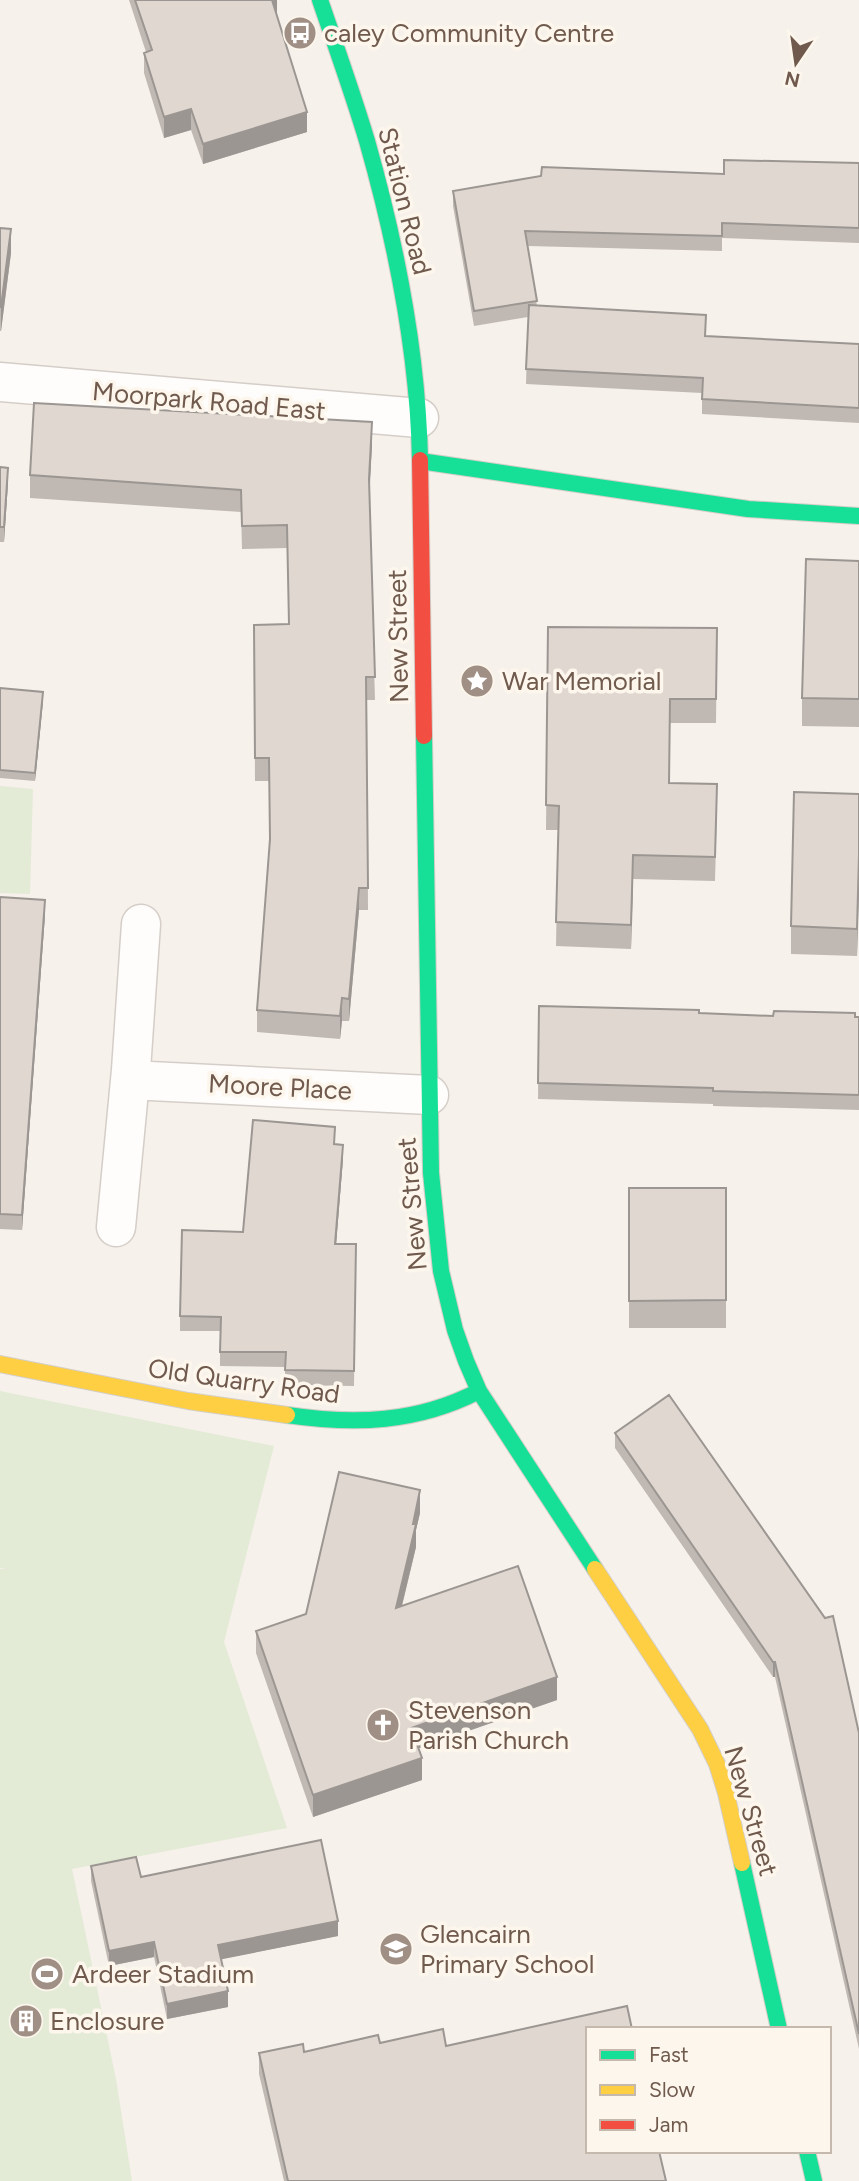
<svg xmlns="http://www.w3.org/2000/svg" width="859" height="2181" viewBox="0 0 859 2181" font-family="Figtree,sans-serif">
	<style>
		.green { fill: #e3ebd6 }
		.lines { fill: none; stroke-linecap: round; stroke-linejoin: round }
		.street-casing { stroke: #d5cec8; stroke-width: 41 }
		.fast-casing { stroke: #d4cec7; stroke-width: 18 }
		.slow-casing { stroke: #d4cec7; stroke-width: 18 }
		.jam-casing { stroke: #d4cec7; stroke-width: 18 }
		.street { stroke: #fefdfc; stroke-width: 38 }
		.fast { stroke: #16e098; stroke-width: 16 }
		.slow { stroke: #ffcf43; stroke-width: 16 }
		.jam { stroke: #f24e42; stroke-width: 16 }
		.wall { fill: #c0b9b3 }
		.shaded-wall { fill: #9c9692 }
		.building { fill: #dfd7d0; stroke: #9c9692; stroke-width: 2 }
		.labels { text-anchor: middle; stroke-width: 7; stroke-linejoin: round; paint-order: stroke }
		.poi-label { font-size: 26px; fill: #705a4d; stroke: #fdf6ec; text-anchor: start }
		.street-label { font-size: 26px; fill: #705a4d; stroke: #fdf6ec }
	</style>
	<rect width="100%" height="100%" fill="#f6f1ea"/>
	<path class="green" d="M 0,786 L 33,789 L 30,894 L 0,893 Z
		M 0,1391 L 274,1446 L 224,1642 L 287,1828 L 72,1869 L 116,2079 L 132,2181 L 0,2181 L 0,1569 L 7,1569 L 0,1568 Z"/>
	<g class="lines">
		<defs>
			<path id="street" d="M 0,382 L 419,418
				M 130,1080 L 429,1095
				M 116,1227 L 131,1070 L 141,924"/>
			<path id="fast" d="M 320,0 C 336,47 353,94 367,141 C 396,243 418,354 420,460
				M 420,461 L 748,509 L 859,516
				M 424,736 L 431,1173 L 441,1271 L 455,1330 L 466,1361 L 479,1391 L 595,1569
				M 287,1415 C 355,1425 417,1423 479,1391
				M 742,1863 L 779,2029
				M 807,2151 L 814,2181"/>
			<path id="slow" d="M 0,1364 L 188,1401 L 287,1415
				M 595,1569 L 700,1729 L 717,1764 L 726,1793 L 742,1863"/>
			<path id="jam" d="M 420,460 L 424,736"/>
		</defs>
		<use href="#street" class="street-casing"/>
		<use href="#fast" class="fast-casing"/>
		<use href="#slow" class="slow-casing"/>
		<use href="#jam" class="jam-casing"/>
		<use href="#street" class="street"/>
		<use href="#fast" class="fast"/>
		<use href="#slow" class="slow"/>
		<use href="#jam" class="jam"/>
	</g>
	<path class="wall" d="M 129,0 L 277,0 L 277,15 L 307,132 L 203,164 L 191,130 L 164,138 L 144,73 L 144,53 L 146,52 Z
		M 859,163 L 859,243 L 722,238 L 722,251 L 528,246 L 537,306 L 706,336 L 859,344 L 859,423 L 702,414 L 702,393 L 526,384 L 528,317 L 474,326 L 453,206 L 453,191 L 724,174 Z
		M 0,228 L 11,253 L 1,331 L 0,331 Z
		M 372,445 L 369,494 L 375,700 L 367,700 L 368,910 L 359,910 L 349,1021 L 342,1021 L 340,1039 L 257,1032 L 257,1010 L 270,841 L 269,781 L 255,781 L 254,625 L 289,624 L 287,548 L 242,549 L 241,512 L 30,498 L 30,475 Z
		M 0,467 L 8,483 L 4,542 L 0,542 Z
		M 859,561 L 859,727 L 802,726 L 802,698 Z
		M 548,627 L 717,628 L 716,723 L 670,723 L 669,783 L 717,808 L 715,881 L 633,879 L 631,949 L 556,946 L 558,830 L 546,830 Z
		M 0,688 L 43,701 L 35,781 L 0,778 Z
		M 859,794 L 859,883 L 857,956 L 791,954 L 791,926 Z
		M 0,897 L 45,915 L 22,1230 L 0,1229 Z
		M 539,1006 L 773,1016 L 859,1017 L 859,1110 L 713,1106 L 713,1104 L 538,1099 Z
		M 335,1144 L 343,1159 L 336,1244 L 356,1244 L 354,1386 L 285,1385 L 285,1367 L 220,1366 L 220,1331 L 180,1331 L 180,1316 L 243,1232 Z
		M 629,1188 L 726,1188 L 726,1328 L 629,1328 Z
		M 615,1433 L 859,1733 L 859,2049 L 775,1677 L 773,1677 L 615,1448 Z
		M 420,1513 L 416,1530 L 416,1547 L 402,1606 L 557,1700 L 418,1748 L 422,1780 L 313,1817 L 256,1653 L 256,1631 L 306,1614 Z
		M 91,1866 L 141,1877 L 338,1936 L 221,1959 L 228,2007 L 167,2019 L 154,1957 L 109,1966 L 91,1881 Z
		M 380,2043 L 446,2046 L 666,2181 L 284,2181 L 259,2074 L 259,2053 L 304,2052 Z"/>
	<path class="shaded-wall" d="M 271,0 L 277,0 L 277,15 L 271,17 Z
		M 191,109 L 191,130 L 164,138 L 164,117 Z
		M 307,112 L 307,132 L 203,164 L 203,144 Z
		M 11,229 L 11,253 L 1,331 L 1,307 Z
		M 372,422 L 372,445 L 369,502 L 369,479 Z
		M 8,468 L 8,483 L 4,542 L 4,527 Z
		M 43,692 L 43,701 L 35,781 L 35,773 Z
		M 633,855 L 633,879 L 631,949 L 631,925 Z
		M 859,855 L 859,883 L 857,956 L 857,929 Z
		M 359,888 L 359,910 L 349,1021 L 349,999 Z
		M 45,900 L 45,915 L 22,1230 L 22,1215 Z
		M 342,998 L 342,1021 L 340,1039 L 340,1016 Z
		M 343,1145 L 343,1159 L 335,1258 L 335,1244 Z
		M 420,1490 L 420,1513 L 416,1530 L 416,1547 L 396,1630 L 396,1608 Z
		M 773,1662 L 775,1662 L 775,1677 L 773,1677 Z
		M 557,1677 L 557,1700 L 411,1751 L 411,1728 Z
		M 422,1758 L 422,1780 L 313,1817 L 313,1795 Z
		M 338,1921 L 338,1936 L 218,1960 L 218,1945 Z
		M 154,1942 L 154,1957 L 109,1966 L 109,1951 Z
		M 228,1991 L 228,2007 L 167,2019 L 167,2004 Z"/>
	<path class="building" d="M 135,0 L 272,0 L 307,112 L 203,144 L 191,109 L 164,117 L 144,53 L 152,50 Z
		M 724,160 L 859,163 L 859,228 L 722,223 L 722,236 L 525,231 L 537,301 L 474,311 L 453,191 L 541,176 L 542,167 L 724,174 Z
		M 0,228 L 11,229 L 1,307 L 0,307 Z
		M 529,305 L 706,315 L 705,336 L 859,344 L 859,408 L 702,399 L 703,378 L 526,369 Z
		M 34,403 L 372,422 L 369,479 L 375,677 L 366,677 L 368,888 L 359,888 L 349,999 L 342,998 L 340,1016 L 257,1010 L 270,839 L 269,758 L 255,758 L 254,625 L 289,624 L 287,525 L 242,526 L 241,490 L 30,475 Z
		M 0,467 L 8,468 L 4,527 L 0,527 Z
		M 806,559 L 859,561 L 859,699 L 802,698 Z
		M 548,627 L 717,628 L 716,699 L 670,699 L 669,783 L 717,784 L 715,857 L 633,855 L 631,925 L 556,922 L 559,806 L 546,805 Z
		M 0,688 L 43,692 L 35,773 L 0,770 Z
		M 794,792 L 859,794 L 859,855 L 857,929 L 791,926 Z
		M 0,897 L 45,900 L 22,1215 L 0,1214 Z
		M 539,1006 L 699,1010 L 699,1013 L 773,1016 L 774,1011 L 855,1013 L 855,1017 L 859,1017 L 859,1095 L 713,1091 L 713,1088 L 538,1083 Z
		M 253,1120 L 335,1127 L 334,1144 L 343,1145 L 335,1244 L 356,1244 L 354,1371 L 285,1370 L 286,1352 L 220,1352 L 221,1317 L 180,1316 L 182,1230 L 243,1232 Z
		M 629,1188 L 726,1188 L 726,1300 L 629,1301 Z
		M 669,1395 L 825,1618 L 833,1616 L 859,1733 L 859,2034 L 775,1662 L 773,1662 L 615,1433 Z
		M 339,1472 L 420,1490 L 413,1524 L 416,1524 L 396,1608 L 518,1566 L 557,1677 L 411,1728 L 422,1758 L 313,1795 L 256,1631 L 306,1614 Z
		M 321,1840 L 338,1921 L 218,1945 L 228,1991 L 167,2004 L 154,1942 L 109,1951 L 91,1866 L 136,1857 L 141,1877 Z
		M 627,2006 L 632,2029 L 588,2029 L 588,2151 L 659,2151 L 666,2181 L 288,2181 L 259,2053 L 303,2044 L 304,2052 L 378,2035 L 380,2043 L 443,2029 L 446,2046 Z"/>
	<defs>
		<symbol id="bus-disc" viewBox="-11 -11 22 22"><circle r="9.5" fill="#9f8f84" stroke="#fdf6ec"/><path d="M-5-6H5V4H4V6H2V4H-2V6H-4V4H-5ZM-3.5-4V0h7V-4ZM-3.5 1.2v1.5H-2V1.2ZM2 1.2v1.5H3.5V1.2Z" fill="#fff"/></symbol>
		<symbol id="sight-disc" viewBox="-11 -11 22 22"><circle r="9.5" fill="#9f8f84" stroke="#fdf6ec"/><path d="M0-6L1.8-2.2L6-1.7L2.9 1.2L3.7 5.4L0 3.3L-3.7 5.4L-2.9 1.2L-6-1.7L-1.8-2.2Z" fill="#fff"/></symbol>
		<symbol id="church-disc" viewBox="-11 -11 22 22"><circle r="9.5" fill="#9f8f84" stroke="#fdf6ec"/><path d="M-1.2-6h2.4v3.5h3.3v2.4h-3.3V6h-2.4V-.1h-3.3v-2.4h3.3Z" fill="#fff"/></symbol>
		<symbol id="school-disc" viewBox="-11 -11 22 22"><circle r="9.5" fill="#9f8f84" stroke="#fdf6ec"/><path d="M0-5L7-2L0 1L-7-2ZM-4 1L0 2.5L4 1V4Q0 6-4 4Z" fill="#fff"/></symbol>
		<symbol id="stadium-disc" viewBox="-11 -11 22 22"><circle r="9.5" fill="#9f8f84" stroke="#fdf6ec"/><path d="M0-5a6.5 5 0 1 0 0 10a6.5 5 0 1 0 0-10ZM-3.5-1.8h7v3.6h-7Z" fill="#fff"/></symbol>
		<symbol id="building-disc" viewBox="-11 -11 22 22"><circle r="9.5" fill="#9f8f84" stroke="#fdf6ec"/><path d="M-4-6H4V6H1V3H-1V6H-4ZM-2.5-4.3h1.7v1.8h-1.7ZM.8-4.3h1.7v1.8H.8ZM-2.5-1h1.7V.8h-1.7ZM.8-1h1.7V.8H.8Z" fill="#fff"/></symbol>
	</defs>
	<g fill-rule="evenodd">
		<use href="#bus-disc" x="281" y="14" width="38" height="38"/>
		<use href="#sight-disc" x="458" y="662" width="38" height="38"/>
		<use href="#church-disc" x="364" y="1706" width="38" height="38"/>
		<use href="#school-disc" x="377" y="1930" width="38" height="38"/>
		<use href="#stadium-disc" x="28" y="1955" width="38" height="38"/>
		<use href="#building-disc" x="7" y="2002" width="38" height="38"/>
	</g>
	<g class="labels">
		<g class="poi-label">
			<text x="324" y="42">caley Community Centre</text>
			<text x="502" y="690">War Memorial</text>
			<text x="408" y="1719">Stevenson<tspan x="408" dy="30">Parish Church</tspan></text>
			<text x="420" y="1943">Glencairn<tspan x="420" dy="30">Primary School</tspan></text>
			<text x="72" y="1983">Ardeer Stadium</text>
			<text x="50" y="2030">Enclosure</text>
		</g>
		<g class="street-label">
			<text transform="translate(405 201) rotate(76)" y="9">Station Road</text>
			<text transform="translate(209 401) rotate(5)" y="9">Moorpark Road East</text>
			<text transform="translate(398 636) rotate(-91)" y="9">New Street</text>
			<text transform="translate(280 1087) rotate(3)" y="9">Moore Place</text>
			<text transform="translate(412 1204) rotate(-95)" y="9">New Street</text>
			<text transform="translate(244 1381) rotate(8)" y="9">Old Quarry Road</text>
			<text transform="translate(751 1811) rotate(74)" y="9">New Street</text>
		</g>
	</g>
	<rect x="586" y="2027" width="245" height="126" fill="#fdf6ec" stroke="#c5b8ac" stroke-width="2"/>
	<rect x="600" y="2050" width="35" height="10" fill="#16e098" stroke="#c5b8ac" stroke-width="2"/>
	<text x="649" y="2062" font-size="21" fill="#705a4d">Fast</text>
	<rect x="600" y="2085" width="35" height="10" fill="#ffcf43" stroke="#c5b8ac" stroke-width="2"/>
	<text x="649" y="2097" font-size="21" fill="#705a4d">Slow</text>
	<rect x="600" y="2120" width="35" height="10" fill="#f24e42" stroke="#c5b8ac" stroke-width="2"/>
	<text x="649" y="2132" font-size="21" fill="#705a4d">Jam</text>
	<g transform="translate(796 63) rotate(193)" stroke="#fdf6ec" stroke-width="5" paint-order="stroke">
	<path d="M0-5L12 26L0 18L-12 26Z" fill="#705a4d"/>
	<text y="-10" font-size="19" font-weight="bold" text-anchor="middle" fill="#705a4d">N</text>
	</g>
</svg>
